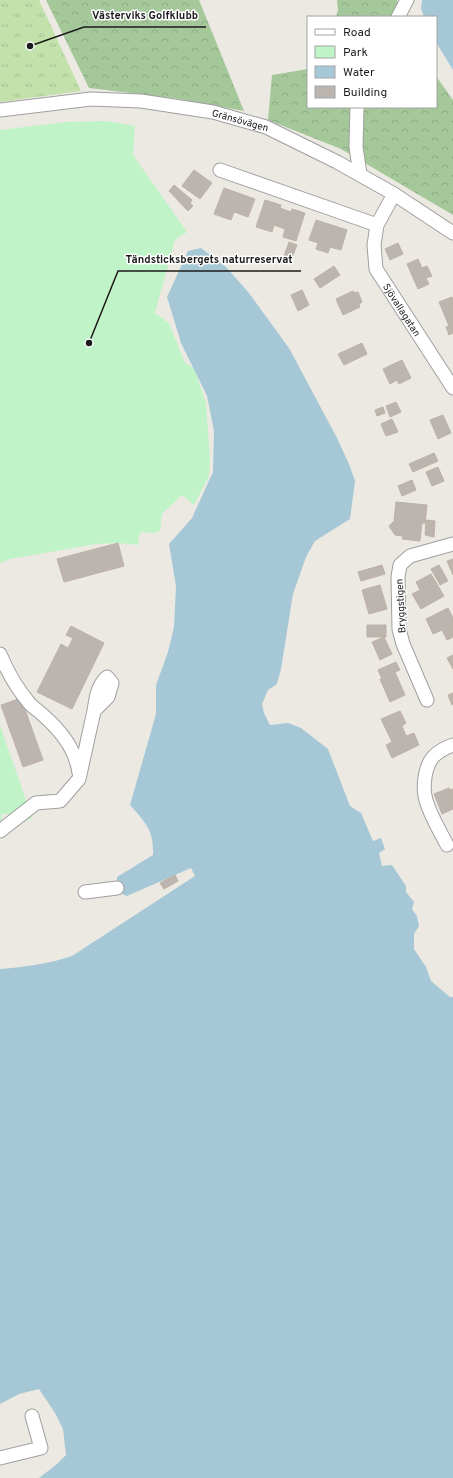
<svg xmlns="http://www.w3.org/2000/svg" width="453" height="1478" viewBox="0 0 453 1478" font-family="Overpass,sans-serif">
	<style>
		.grass { fill: url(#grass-tufts) }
		.forest { fill: url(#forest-crowns) }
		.park { fill: #c1f3c8 }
		.water { fill: #a6c8d6 }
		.building { fill: #bcb5af; stroke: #bcb1a6 }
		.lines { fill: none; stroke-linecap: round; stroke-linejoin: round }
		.minor-casing { stroke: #9f9f9f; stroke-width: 15 }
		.minor { stroke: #fff; stroke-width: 13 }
		.labels { text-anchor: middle; stroke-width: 3; stroke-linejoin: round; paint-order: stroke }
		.street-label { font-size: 10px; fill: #1b1b1b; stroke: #fff }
		.leader { fill: none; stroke: #1b1b1b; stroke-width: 1.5 }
		.callout-dot { fill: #1b1b1b; stroke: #fff; stroke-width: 1.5 }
		.callout-label { font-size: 11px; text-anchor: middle; font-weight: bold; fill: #1b1b1b; stroke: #fff; stroke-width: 3; stroke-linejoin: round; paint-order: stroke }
	</style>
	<defs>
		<pattern id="grass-tufts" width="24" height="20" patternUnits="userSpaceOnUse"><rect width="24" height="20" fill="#c3e2ab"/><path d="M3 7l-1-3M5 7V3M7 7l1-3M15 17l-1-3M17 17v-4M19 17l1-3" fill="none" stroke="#a7c193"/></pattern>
		<pattern id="forest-crowns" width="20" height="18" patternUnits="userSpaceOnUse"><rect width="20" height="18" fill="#a5c89a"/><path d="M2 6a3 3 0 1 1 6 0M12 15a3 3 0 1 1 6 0" fill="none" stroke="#8dab84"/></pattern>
	</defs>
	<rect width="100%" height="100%" fill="#ece9e2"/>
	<path class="grass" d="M 0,0 L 39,0 L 81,91 L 0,102 Z"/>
	<path class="forest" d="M 46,0 L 199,0 L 244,111 L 173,98 L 89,88 Z
		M 337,0 L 397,0 L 398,17 L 336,17 L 338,10 Z
		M 308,69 L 308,107 L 436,107 L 436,76 L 453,100 L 453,215 L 341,149 L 268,120 L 272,75 Z"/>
	<path class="park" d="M 107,121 L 135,126 L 133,155 L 187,232 L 175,240 L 155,313 L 169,323 L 185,363 L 194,368 L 206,403 L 210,459 L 209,476 L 194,505 L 182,495 L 162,514 L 160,531 L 153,533 L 141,532 L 138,538 L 139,545 L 118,543 L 96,544 L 10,559 L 0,563 L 0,130 L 66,122 Z
		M 0,725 L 32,818 L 24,822 L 18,818 L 11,819 L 7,813 L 1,815 L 2,822 L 0,827 Z"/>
	<path class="water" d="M 422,0 L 453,0 L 453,70 L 436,42 L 436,17 L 424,17 L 421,8 Z
		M 201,248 L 226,267 L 249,293 L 289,348 L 337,438 L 349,464 L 355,481 L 350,519 L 315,541 L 306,557 L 293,594 L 281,669 L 277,684 L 268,690 L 262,704 L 264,713 L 270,725 L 288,723 L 301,728 L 328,749 L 350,806 L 361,813 L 373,841 L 381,838 L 385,849 L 379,853 L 382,866 L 392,865 L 406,886 L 406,892 L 414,902 L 412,909 L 417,916 L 419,926 L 414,934 L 414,949 L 426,967 L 431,981 L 450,997 L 453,997 L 453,1478 L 39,1478 L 57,1464 L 66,1455 L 63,1429 L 55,1413 L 39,1389 L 19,1394 L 0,1404 L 0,969 C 25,967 48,964 72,956 L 195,876 L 191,868 L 127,896 L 120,893 L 117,888 L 117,877 L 153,855 C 154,830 145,822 130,805 L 156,714 L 156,685 L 168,652 L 174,627 L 176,586 L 169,544 L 192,518 L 213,472 L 214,431 L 207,396 L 181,343 L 167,297 L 188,251 Z"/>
	<path class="building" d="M 194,170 L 212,183 L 200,199 L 182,186 Z
		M 174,185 L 192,200 L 190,203 L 193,206 L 188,211 L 169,191 Z
		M 224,188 L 255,199 L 248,217 L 234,212 L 231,220 L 214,214 Z
		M 265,200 L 281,205 L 280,208 L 291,212 L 292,209 L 305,213 L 296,241 L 283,237 L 285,229 L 274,225 L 272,232 L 256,227 Z
		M 316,220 L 347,230 L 341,250 L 330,247 L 328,253 L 316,249 L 318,243 L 309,240 Z
		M 289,242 L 297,245 L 292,258 L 284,256 Z
		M 398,243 L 403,254 L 390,260 L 385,249 Z
		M 418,259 L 422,268 L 427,266 L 432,276 L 426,278 L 429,284 L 418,289 L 407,264 Z
		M 334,266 L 340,275 L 320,288 L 314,279 Z
		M 302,290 L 309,305 L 298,311 L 291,295 Z
		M 353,291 L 354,293 L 358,292 L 362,302 L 359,304 L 360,307 L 343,315 L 336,299 Z
		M 452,297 L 453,300 L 453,333 L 449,335 L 446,327 L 449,326 L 439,302 Z
		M 362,343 L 367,354 L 344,365 L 338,354 Z
		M 402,360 L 411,378 L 399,384 L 397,380 L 390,384 L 383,369 Z
		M 396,402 L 401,412 L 390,417 L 386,406 Z
		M 383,407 L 385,413 L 377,416 L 375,410 Z
		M 443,415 L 451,433 L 438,439 L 430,420 Z
		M 392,419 L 398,432 L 386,436 L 381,424 Z
		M 434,453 L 438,461 L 413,472 L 409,464 Z
		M 438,467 L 444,481 L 432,486 L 426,472 Z
		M 412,480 L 416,490 L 402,496 L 398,486 Z
		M 396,502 L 427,505 L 425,523 L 422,523 L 420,541 L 402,539 L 403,536 L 395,535 L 389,526 L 395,520 L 394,520 Z
		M 426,520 L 435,521 L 434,537 L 425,535 Z
		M 118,543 L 124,566 L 64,582 L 57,559 Z
		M 453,559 L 453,575 L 447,561 Z
		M 382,565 L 385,574 L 361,581 L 358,572 Z
		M 439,565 L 448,581 L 440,585 L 431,569 Z
		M 431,574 L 444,596 L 421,609 L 412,594 L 420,590 L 416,582 Z
		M 380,585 L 387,609 L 369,614 L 362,590 Z
		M 448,608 L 453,618 L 453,637 L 447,640 L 442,630 L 433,634 L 426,619 Z
		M 367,625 L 386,625 L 386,637 L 367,637 Z
		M 71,626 L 104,643 L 72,709 L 37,692 L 61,644 L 68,648 L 73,638 L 66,635 Z
		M 384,637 L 392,654 L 380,660 L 372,642 Z
		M 453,655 L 453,669 L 447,658 Z
		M 396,662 L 400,670 L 395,672 L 405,695 L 390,702 L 380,679 L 382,679 L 378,670 Z
		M 453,693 L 453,704 L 452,705 L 448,695 Z
		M 21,698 L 43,760 L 23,767 L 1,705 Z
		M 400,711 L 406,723 L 402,726 L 406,736 L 414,733 L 419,745 L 392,758 L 386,745 L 392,742 L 381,719 Z
		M 449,788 L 450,790 L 453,789 L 453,809 L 442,814 L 434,794 Z
		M 175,875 L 178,881 L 164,889 L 160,883 Z"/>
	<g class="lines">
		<defs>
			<g id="minor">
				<path d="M 398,17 L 407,0"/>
				<path d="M 357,107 L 356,147 L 360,174"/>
				<path id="s1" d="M 0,110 L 91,99 L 141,101 L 213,112 L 266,127 L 337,162 L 394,194 L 453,233"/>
				<path d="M 220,170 L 377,225"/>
				<path id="s2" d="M 394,194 L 377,225 L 374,245 L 376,269 L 453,388"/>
				<path d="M 0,654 C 7,671 18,690 30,704 C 34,708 40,712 44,716 C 61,731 76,750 79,773"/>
				<path d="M 427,700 L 403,644 L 399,629 L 398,577 L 400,565 L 410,556 L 453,544"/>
				<path d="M 0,831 L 36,803 L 60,801 L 79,779 L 94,711 L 108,697 L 112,683 L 107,677 C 97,686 96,698 94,711"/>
				<path d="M 447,845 C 440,831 430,815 426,800 C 422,787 425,765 434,756 C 439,751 447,747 453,745"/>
				<path d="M 85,892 L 117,888"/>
				<path d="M 0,1458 L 41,1448 L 32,1416"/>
			</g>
		</defs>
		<use href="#minor" class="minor-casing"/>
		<use href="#minor" class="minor"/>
	</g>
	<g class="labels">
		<g class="street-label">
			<text dy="4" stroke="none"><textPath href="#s1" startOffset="243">Gränsövägen</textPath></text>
			<text dy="4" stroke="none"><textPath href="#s2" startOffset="128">Sjövallagatan</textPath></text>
			<text transform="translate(400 606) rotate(-93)" y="4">Bryggstigen</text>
		</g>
	</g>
	<path class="leader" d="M30 46L84 27H206M89 343L118 271H301"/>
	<g class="callout-dot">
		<circle cx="30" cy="46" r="4"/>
		<circle cx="89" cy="343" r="4"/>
	</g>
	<g class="callout-label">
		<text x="145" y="19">Västerviks Golfklubb</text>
		<text x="209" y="263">Tändsticksbergets naturreservat</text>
	</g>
	<rect x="307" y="16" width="130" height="92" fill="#ffffff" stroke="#a4a4a4"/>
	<rect x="315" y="29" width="20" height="6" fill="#ffffff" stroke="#a4a4a4"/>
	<text x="343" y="36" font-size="12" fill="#1b1b1b">Road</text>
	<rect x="315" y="46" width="20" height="12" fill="#c1f3c8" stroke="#a4a4a4"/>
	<text x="343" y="56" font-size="12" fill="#1b1b1b">Park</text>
	<rect x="315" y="66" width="20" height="12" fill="#a6c8d6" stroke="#a4a4a4"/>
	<text x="343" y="76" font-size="12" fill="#1b1b1b">Water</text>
	<rect x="315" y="86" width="20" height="12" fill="#bcb5af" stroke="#a4a4a4"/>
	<text x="343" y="96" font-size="12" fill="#1b1b1b">Building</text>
</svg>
